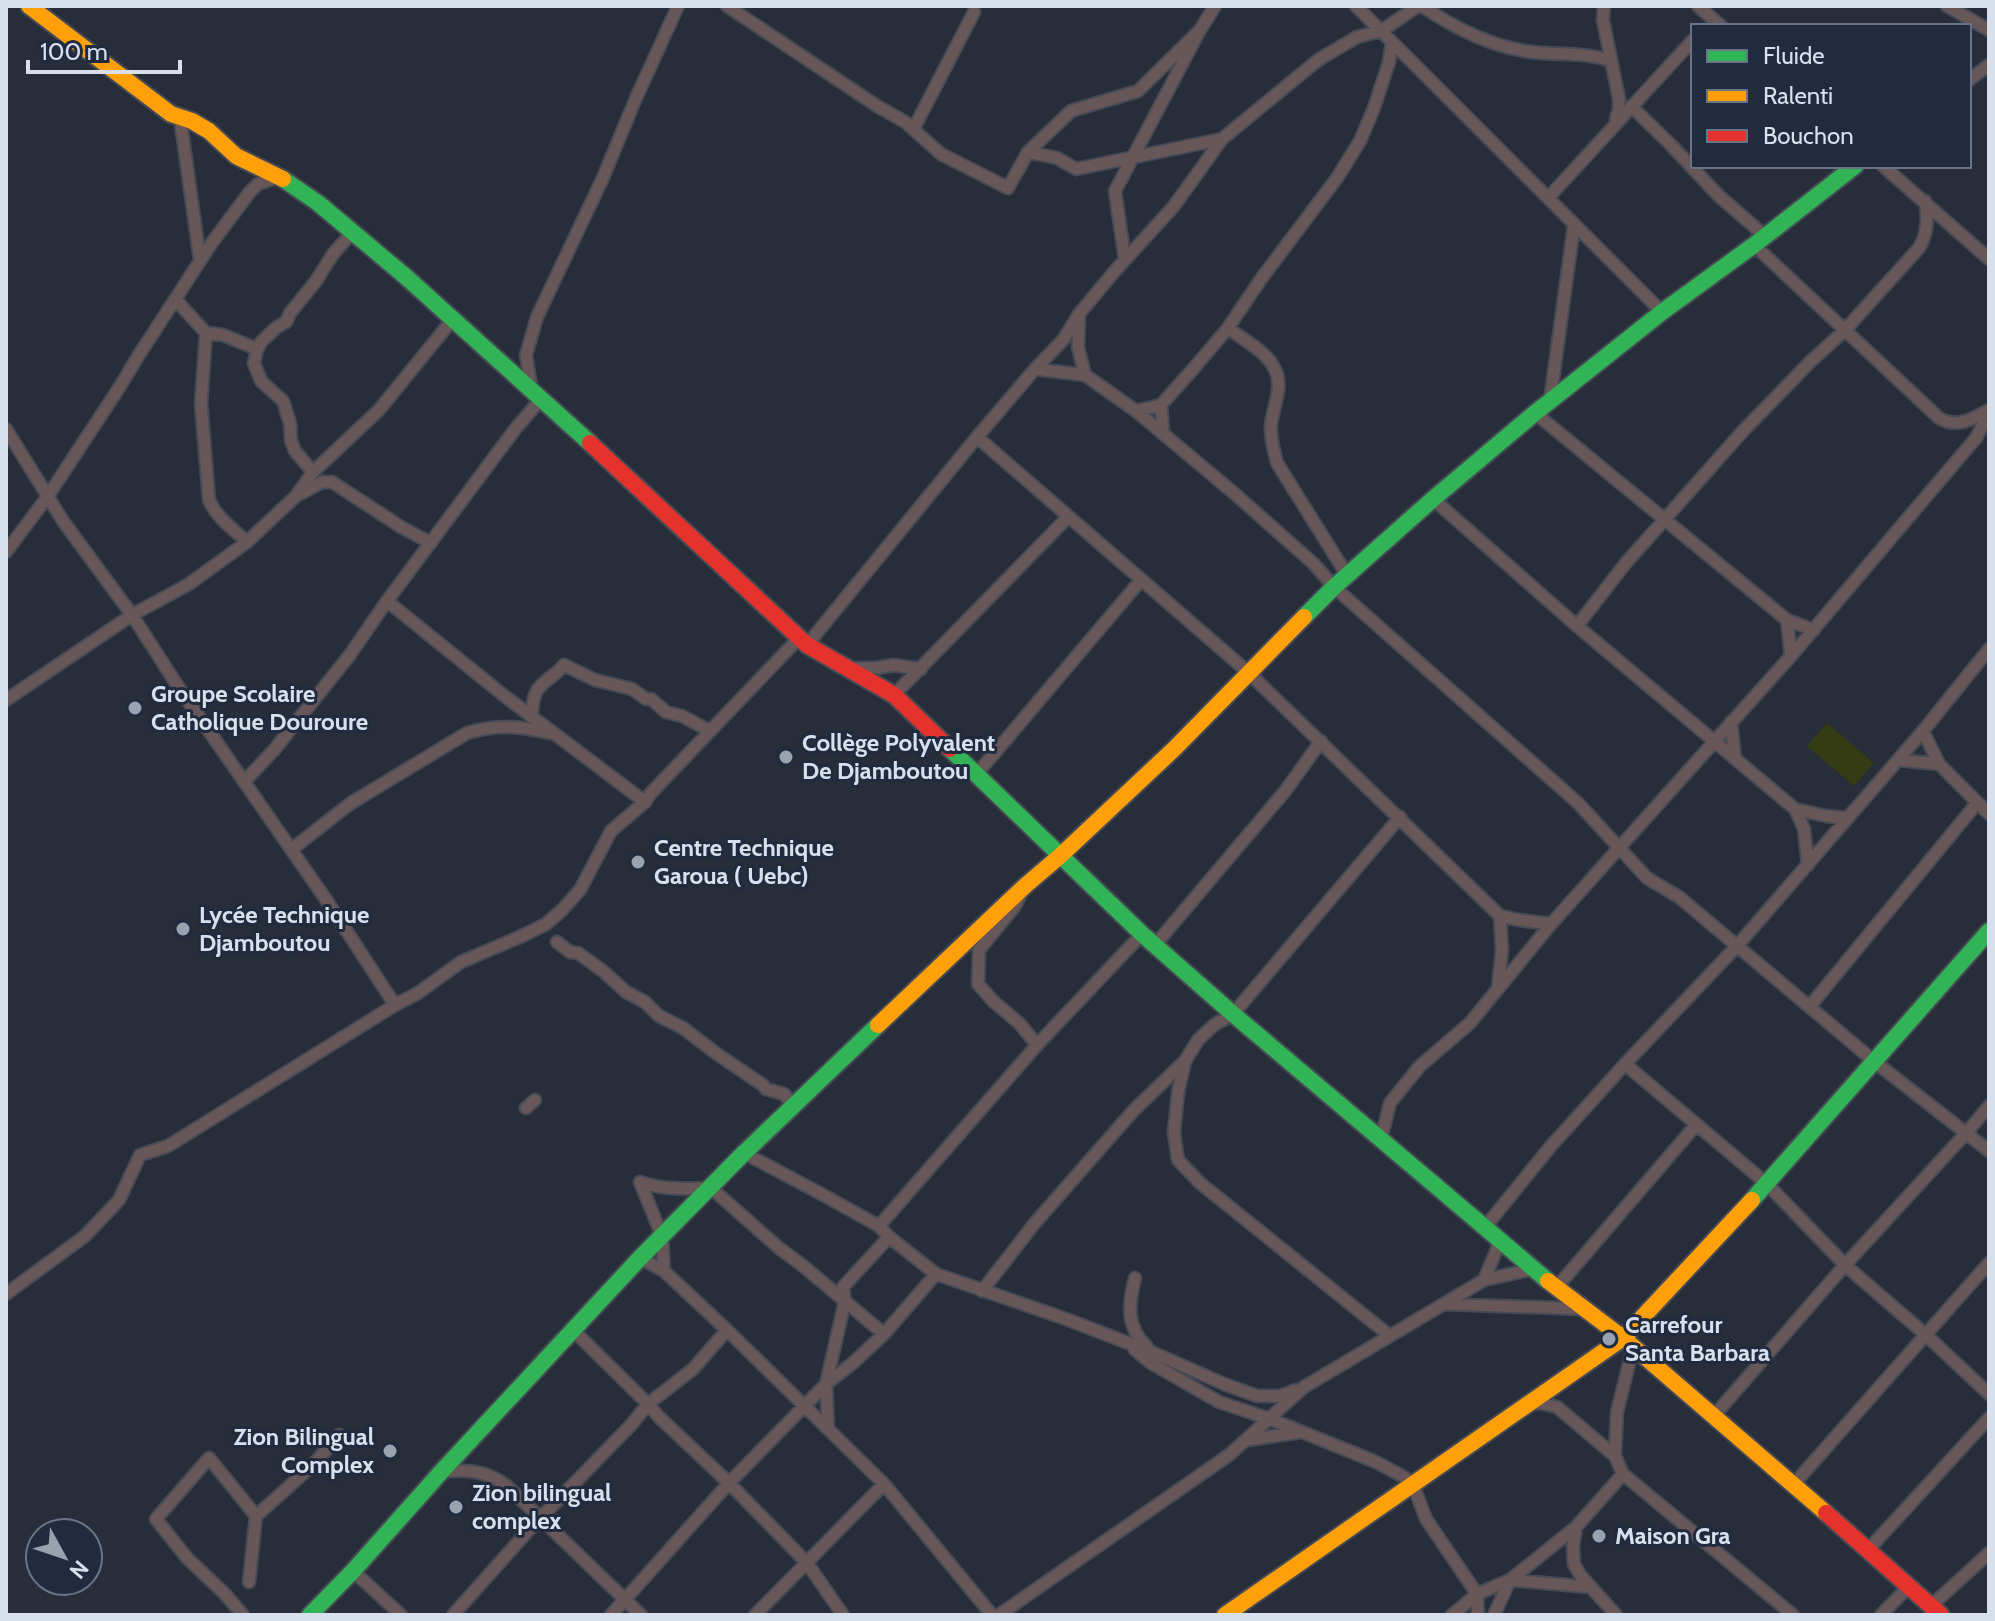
<svg xmlns="http://www.w3.org/2000/svg" width="1995" height="1621" viewBox="0 0 1995 1621" font-family="Cabin,sans-serif">
	<style>
		.green { fill: #353b12 }
		.lines { fill: none; stroke-linecap: round; stroke-linejoin: round }
		.street-casing { stroke: #454a54; stroke-width: 15 }
		.fast-casing { stroke: #454a54; stroke-width: 20 }
		.slow-casing { stroke: #454a54; stroke-width: 20 }
		.jam-casing { stroke: #454a54; stroke-width: 20 }
		.street { stroke: #685759; stroke-width: 11 }
		.fast { stroke: #30b455; stroke-width: 16 }
		.slow { stroke: #ff9f0a; stroke-width: 16 }
		.jam { stroke: #e5322d; stroke-width: 16 }
		.poi-dot { fill: #9aa1af; stroke: #202b40; stroke-width: 3 }
		.labels { text-anchor: middle; stroke-width: 6; stroke-linejoin: round; paint-order: stroke }
		.poi-label { font-size: 24px; font-weight: bold; fill: #d8e0ee; stroke: #202b40; text-anchor: start }
	</style>
	<rect width="100%" height="100%" fill="#272d39"/>
	<path class="green" d="M 1827,723 L 1874,763 L 1854,786 L 1807,746 Z"/>
	<g class="lines">
		<defs>
			<path id="street" d="M 727,6 L 877,106 L 905,122 L 941,154 L 1008,188 L 1028,152 L 1071,111 L 1138,91 L 1200,30
				M 1356,6 L 1662,312
				M 1422,6 C 1453,27 1487,45 1525,51 C 1553,56 1583,51 1611,61
				M 1604,6 L 1603,20 L 1619,99 L 1619,109 L 1616,119
				M 1698,6 L 1721,26
				M 1947,6 L 1989,30
				M 1969,80 L 1989,65
				M 1631,106 L 1671,145 L 1719,196 L 1765,236
				M 180,117 L 200,260
				M 914,128 L 974,12
				M 1028,152 L 1057,158 L 1076,169 L 1222,139
				M 1883,166 L 1989,259
				M 1548,198 L 1693,40
				M 1754,245 L 1939,418 C 1956,429 1973,419 1989,410
				M 1125,260 L 1115,191 L 1200,30 L 1215,6
				M 175,299 L 206,333 L 223,335 L 257,349
				M 1079,316 L 1078,347 L 1085,375
				M 1228,328 C 1242,339 1262,349 1272,364 C 1286,385 1273,404 1271,425 C 1270,438 1274,451 1277,463 L 1347,575
				M 206,333 L 201,403 L 209,500 C 216,517 233,529 247,542
				M 1035,369 L 1085,375 L 1136,411 L 1235,494 L 1314,564 L 1334,587 L 1578,803 L 1647,878 L 1679,897 L 1875,1062 L 1989,1151
				M 531,387 L 526,355 L 537,317 L 602,180 L 636,98 L 678,6
				M 1550,401 L 1574,225
				M 1161,405 L 1163,433
				M 1136,411 L 1161,405 L 1194,368 L 1228,328 L 1261,279 L 1337,178 L 1360,141 L 1374,108 L 1389,62 L 1392,43
				M 1535,413 L 1787,620 L 1814,630
				M 6,429 L 63,521 L 132,615 L 179,688 L 327,901 L 395,1005
				M 977,437 L 1249,673 L 1500,916 L 1519,920 L 1551,924
				M 313,472 L 295,451 L 291,441 L 290,423 L 283,401 L 261,381 L 254,363 L 257,349 L 262,341 L 277,327 L 286,322 L 290,313 L 316,281 L 333,254 L 349,236 L 359,238
				M 300,494 L 322,482 L 332,482 L 401,527 L 431,543
				M 1433,499 L 1577,626 L 1795,809 L 1804,829 L 1808,865
				M 6,552 L 48,496 L 119,388 L 137,358 L 211,244 L 249,193 L 258,184 L 279,177
				M 387,601 L 502,694 L 645,802
				M 1787,620 L 1791,656
				M 1577,626 L 1625,564 L 1743,431 L 1810,362 L 1845,330 L 1919,248 C 1928,233 1928,218 1925,201
				M 812,647 L 807,645 L 977,437 L 1035,369 L 1063,340 L 1079,314 L 1114,272 L 1174,206 L 1222,139 L 1318,60 L 1357,37 L 1381,31 L 1418,6
				M 856,668 L 876,668 L 893,665 L 921,669
				M 894,695 L 1068,517
				M 6,700 L 132,615 L 189,584 L 247,542 L 296,496 L 313,472 L 379,410 L 453,319
				M 531,717 C 533,708 532,697 538,689 C 545,680 557,674 564,665 L 595,680 L 632,689 L 646,699 L 651,699 L 666,712 L 682,716 L 710,731
				M 1731,722 L 1735,758
				M 1923,731 L 1939,764 L 1989,814
				M 1898,760 L 1939,764
				M 976,775 L 1141,580
				M 244,782 L 274,750 L 349,656 L 387,601 L 516,428 L 542,398
				M 1795,809 L 1826,816 L 1848,818
				M 292,849 L 351,803 L 467,733 C 497,724 520,726 550,733
				M 1020,896 L 1015,906 L 979,950 L 978,984 L 993,1001 L 1020,1024 L 1037,1045
				M 557,942 L 570,952 L 578,953 L 603,971 L 626,992 L 645,1002 L 659,1016 L 683,1028 L 717,1054 L 763,1085 L 766,1089 L 784,1094 L 788,1099 L 795,1104
				M 1155,945 L 1286,790 L 1321,741
				M 1498,987 L 1502,951 L 1500,916
				M 1810,1006 L 1977,803
				M 1625,1064 L 1767,1184 L 1845,1265 L 1926,1335 L 1989,1394
				M 526,1108 L 535,1100
				M 1381,1139 L 1390,1103 L 1420,1066 L 1470,1023 L 1551,924 L 1791,656 L 1953,465 L 1976,438 L 1989,413
				M 744,1153 L 825,1196 L 879,1226 L 889,1237 L 936,1274 L 1066,1319 L 1154,1353 L 1224,1384 L 1257,1396 L 1280,1396 L 1296,1390
				M 640,1182 C 664,1190 686,1189 711,1188 L 779,1248 L 802,1265 L 884,1334
				M 640,1182 L 662,1236 L 664,1271
				M 879,1226 L 1037,1045 L 1142,934
				M 1486,1226 L 1551,1146 L 1625,1064 L 1737,946 L 1923,731 L 1989,649
				M 640,1258 L 664,1271 L 727,1330 L 884,1484 L 992,1615
				M 1135,1278 C 1128,1305 1126,1327 1147,1347
				M 1484,1280 L 1501,1239
				M 1557,1287 L 1696,1125
				M 982,1291 L 1034,1224 L 1133,1111 L 1185,1061
				M 6,1294 L 85,1236 L 119,1200 L 140,1155 L 168,1146 L 395,1005 L 418,993 L 461,962 L 522,936 L 546,924 L 562,910 L 580,890 L 611,831 L 645,802 L 650,794 L 799,638
				M 1445,1304 L 1583,1309
				M 573,1330 L 648,1404 L 659,1417 L 729,1483 L 807,1563 L 843,1615
				M 1390,1336 L 1200,1183 L 1178,1160 L 1174,1133 L 1178,1092 L 1185,1061 L 1198,1040 L 1214,1025 L 1233,1014 L 1400,817
				M 1633,1348 L 1617,1412 L 1615,1456 L 1623,1474 L 1793,1615
				M 1135,1350 L 1151,1363 L 1219,1402 L 1270,1419 L 1376,1462 L 1404,1477 L 1413,1484 L 1426,1519 L 1477,1594 L 1510,1580 L 1576,1527
				M 1530,1404 L 1540,1403 L 1557,1407 L 1615,1456
				M 1713,1417 L 1845,1265 L 1967,1132 L 1989,1106
				M 828,1428 L 826,1384 L 845,1301 L 843,1287 L 889,1237
				M 1247,1440 L 1301,1432
				M 442,1471 C 469,1470 485,1470 507,1486 L 641,1615
				M 1794,1484 L 1989,1263
				M 256,1516 L 313,1465 L 339,1435
				M 1868,1550 L 1989,1418
				M 353,1571 L 401,1615
				M 1510,1580 L 1590,1587
				M 1477,1594 L 1478,1615
				M 1931,1606 L 1989,1553
				M 243,1615 L 224,1593 L 187,1558 L 156,1519 L 209,1458 L 256,1516 L 249,1582
				M 453,1615 L 526,1533 L 631,1425 L 648,1404 L 693,1369 L 727,1330
				M 611,1615 L 729,1483 L 826,1384 L 853,1363 L 884,1334 L 936,1274
				M 755,1615 L 884,1484
				M 999,1615 L 1229,1455 L 1304,1387 L 1484,1280 L 1533,1269
				M 1452,1615 L 1477,1594
				M 1494,1615 L 1510,1580
				M 1616,1615 L 1581,1576 L 1574,1564 L 1573,1546 L 1576,1527 L 1623,1474
				M 1881,1615 L 1909,1586"/>
			<path id="fast" d="M 283,179 L 318,203 L 405,276 L 590,443
				M 1304,617 L 1334,587 L 1433,499 L 1535,413 L 1662,312 L 1754,245 L 1855,166
				M 950,749 L 1142,934 L 1233,1014 L 1548,1281
				M 1752,1200 L 1989,931
				M 310,1615 L 353,1571 L 442,1471 L 640,1258 L 744,1153 L 878,1025"/>
			<path id="slow" d="M 29,6 L 171,114 L 192,121 L 209,131 L 236,156 L 283,179
				M 878,1025 L 1026,885 L 1060,856 L 1174,749 L 1304,617
				M 1548,1281 L 1623,1338 L 1826,1513
				M 1225,1615 L 1623,1338 L 1752,1200"/>
			<path id="jam" d="M 590,443 L 807,645 L 894,695 L 950,749
				M 1826,1513 L 1941,1615"/>
		</defs>
		<use href="#street" class="street-casing"/>
		<use href="#fast" class="fast-casing"/>
		<use href="#slow" class="slow-casing"/>
		<use href="#jam" class="jam-casing"/>
		<use href="#street" class="street"/>
		<use href="#fast" class="fast"/>
		<use href="#slow" class="slow"/>
		<use href="#jam" class="jam"/>
	</g>
	<g class="poi-dot">
		<circle cx="135" cy="708" r="8"/>
		<circle cx="786" cy="757" r="8"/>
		<circle cx="638" cy="862" r="8"/>
		<circle cx="183" cy="929" r="8"/>
		<circle cx="1609" cy="1339" r="8"/>
		<circle cx="390" cy="1451" r="8"/>
		<circle cx="456" cy="1507" r="8"/>
		<circle cx="1599" cy="1536" r="8"/>
	</g>
	<g class="labels">
		<g class="poi-label">
			<text x="151" y="702">Groupe Scolaire<tspan x="151" dy="28">Catholique Douroure</tspan></text>
			<text x="802" y="751">Collège Polyvalent<tspan x="802" dy="28">De Djamboutou</tspan></text>
			<text x="654" y="856">Centre Technique<tspan x="654" dy="28">Garoua ( Uebc)</tspan></text>
			<text x="199" y="923">Lycée Technique<tspan x="199" dy="28">Djamboutou</tspan></text>
			<text x="1625" y="1333">Carrefour<tspan x="1625" dy="28">Santa Barbara</tspan></text>
			<text x="374" y="1445" text-anchor="end">Zion Bilingual<tspan x="374" dy="28">Complex</tspan></text>
			<text x="472" y="1501">Zion bilingual<tspan x="472" dy="28">complex</tspan></text>
			<text x="1615" y="1544">Maison Gra</text>
		</g>
	</g>
	<rect width="1995" height="1621" fill="none" stroke="#d8e0ee" stroke-width="16"/>
	<rect x="1691" y="24" width="280" height="144" fill="#202b40" stroke="#6a7386" stroke-width="2"/>
	<rect x="1707" y="50" width="40" height="12" fill="#30b455" stroke="#6a7386" stroke-width="2"/>
	<text x="1763" y="64" font-size="24" fill="#d8e0ee">Fluide</text>
	<rect x="1707" y="90" width="40" height="12" fill="#ff9f0a" stroke="#6a7386" stroke-width="2"/>
	<text x="1763" y="104" font-size="24" fill="#d8e0ee">Ralenti</text>
	<rect x="1707" y="130" width="40" height="12" fill="#e5322d" stroke="#6a7386" stroke-width="2"/>
	<text x="1763" y="144" font-size="24" fill="#d8e0ee">Bouchon</text>
	<g transform="translate(64 1557) rotate(130)"><circle r="38" fill="#202b40" stroke="#6a7386" stroke-width="2"/>
	<path d="M0-6L14 30L0 20L-14 30Z" fill="#9aa1af"/>
	<text y="-12" font-size="22" font-weight="bold" text-anchor="middle" fill="#d8e0ee">N</text>
	</g>
	<path d="M28 60v12h152v-12" fill="none" stroke="#d8e0ee" stroke-width="4"/>
	<text x="40" y="60" font-size="24" fill="#d8e0ee" stroke="#202b40" stroke-width="6" paint-order="stroke">100 m</text>
</svg>
